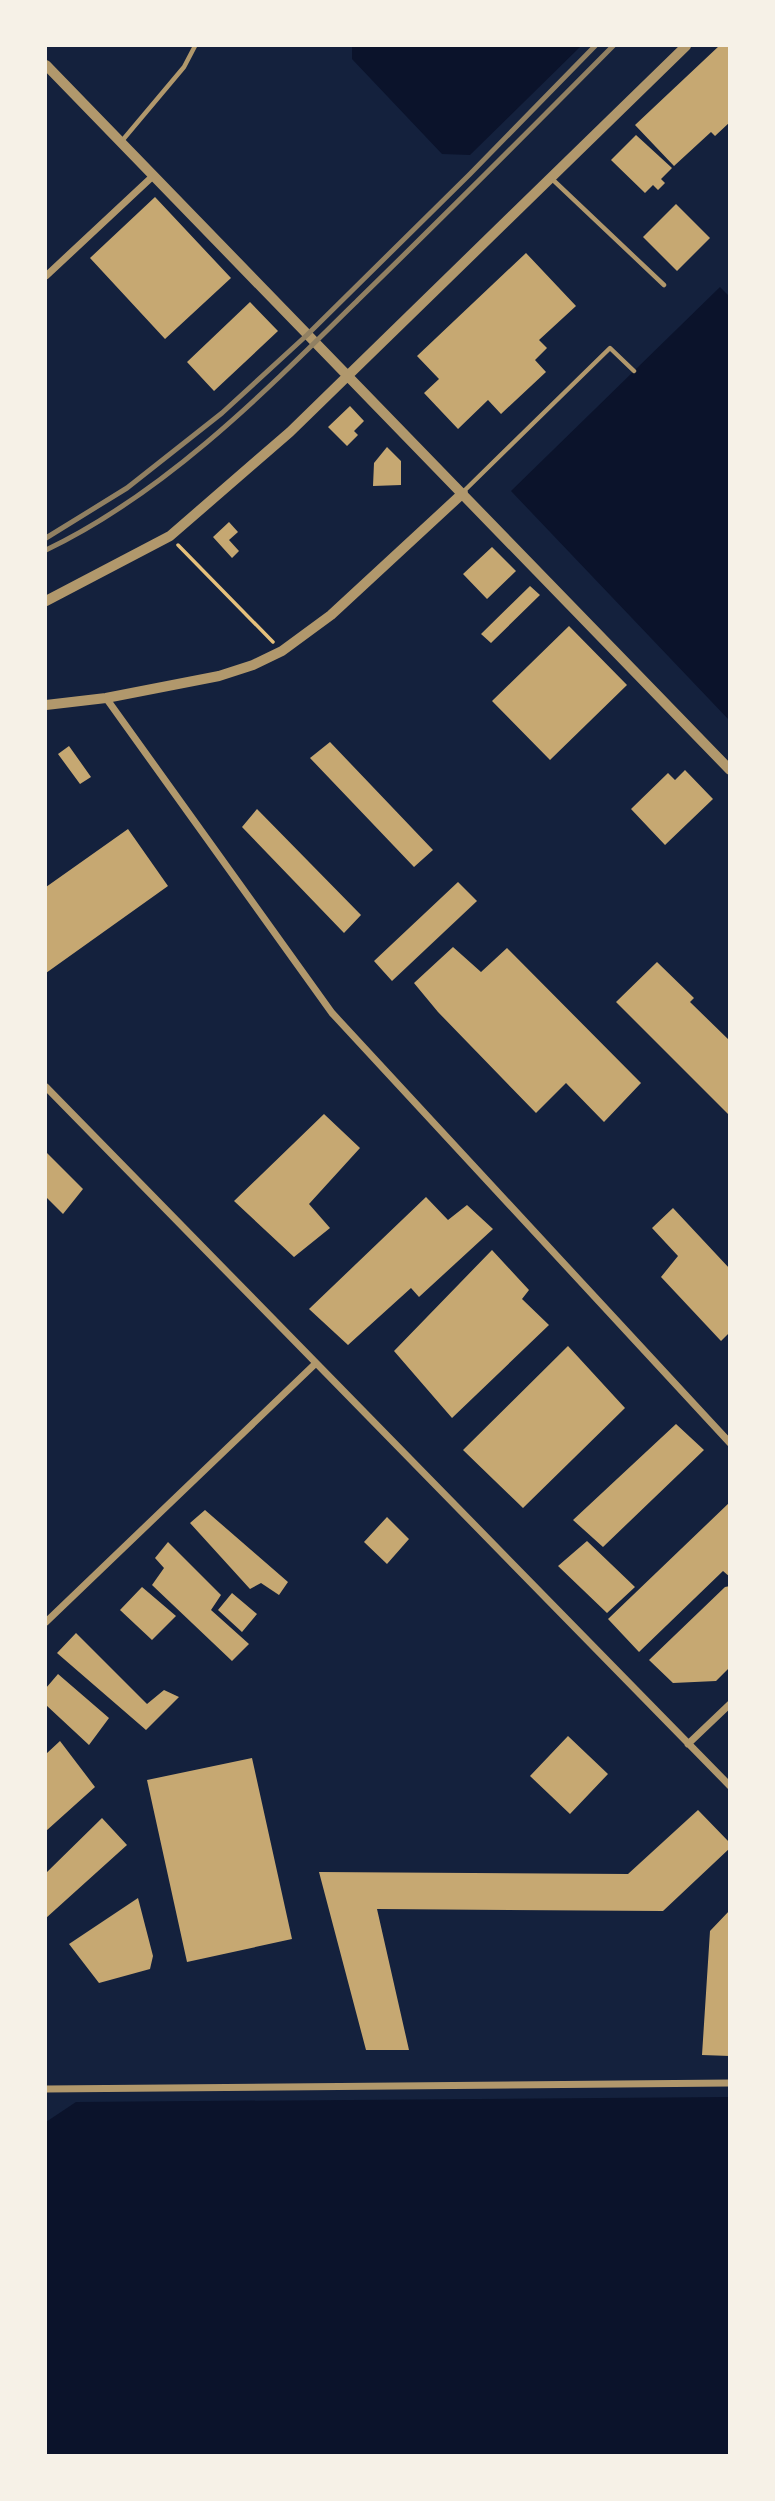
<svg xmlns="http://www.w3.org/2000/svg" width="775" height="2501" viewBox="0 0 775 2501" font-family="Inter,sans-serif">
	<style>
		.water { fill: #0b132b }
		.building { fill: #c6a872 }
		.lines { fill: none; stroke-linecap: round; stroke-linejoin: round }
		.path { stroke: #e5c07b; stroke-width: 3.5 }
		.service { stroke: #b1986c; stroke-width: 4.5 }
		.minor { stroke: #b1986c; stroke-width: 7 }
		.tertiary { stroke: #b1986c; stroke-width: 10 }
		.rail { stroke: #918062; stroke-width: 5 }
	</style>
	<rect width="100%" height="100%" fill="#14213d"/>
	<path class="water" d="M 352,46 L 581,46 L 470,155 L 442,154 L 352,59 Z
		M 720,287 L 730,297 L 729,720 L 511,491 Z
		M 729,2097 L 729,2455 L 46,2455 L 46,2122 L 76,2102 Z"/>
	<path class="building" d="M 719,46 L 730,46 L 730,122 L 715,136 L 711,132 L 674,166 L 635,125 Z
		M 636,135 L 672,168 L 661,179 L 665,183 L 658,190 L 653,185 L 645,193 L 611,160 Z
		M 155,197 L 231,278 L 165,339 L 90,258 Z
		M 676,204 L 710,238 L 677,271 L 643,237 Z
		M 526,253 L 576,306 L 539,340 L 547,348 L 535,360 L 546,372 L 501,414 L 488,400 L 458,429 L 424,393 L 439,379 L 417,356 Z
		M 250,302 L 278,331 L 214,391 L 187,362 Z
		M 350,406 L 364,421 L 354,431 L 358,435 L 347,446 L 328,427 Z
		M 387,447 L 401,461 L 401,485 L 373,486 L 374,463 Z
		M 229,522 L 238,532 L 229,540 L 239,551 L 232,558 L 213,537 Z
		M 492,547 L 516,571 L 487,599 L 463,574 Z
		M 530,586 L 540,595 L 491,643 L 481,634 Z
		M 569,626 L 627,685 L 550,760 L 492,701 Z
		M 330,742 L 433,850 L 414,867 L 310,758 Z
		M 69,746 L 91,777 L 80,784 L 58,754 Z
		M 685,770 L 713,799 L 665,845 L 631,809 L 668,773 L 675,780 Z
		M 257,809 L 361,915 L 344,933 L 242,827 Z
		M 128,829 L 168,886 L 46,973 L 46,887 Z
		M 458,882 L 477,901 L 392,981 L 374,961 Z
		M 453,947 L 481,972 L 507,948 L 641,1083 L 604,1122 L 566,1083 L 536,1113 L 438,1012 L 414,983 Z
		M 657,962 L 694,998 L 690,1002 L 730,1041 L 730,1116 L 616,1002 Z
		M 324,1114 L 360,1148 L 309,1204 L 330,1228 L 294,1257 L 234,1201 Z
		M 46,1152 L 83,1189 L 63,1214 L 46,1197 Z
		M 426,1197 L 448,1220 L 467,1205 L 493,1229 L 419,1297 L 411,1288 L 348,1345 L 309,1309 Z
		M 673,1208 L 730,1269 L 730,1332 L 721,1341 L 661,1277 L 678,1256 L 652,1228 Z
		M 492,1250 L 529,1290 L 522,1299 L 549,1325 L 452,1418 L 394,1351 Z
		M 568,1346 L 625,1408 L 523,1508 L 463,1450 Z
		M 676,1424 L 704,1450 L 603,1547 L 573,1520 Z
		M 730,1502 L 730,1577 L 723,1571 L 639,1652 L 608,1619 Z
		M 205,1510 L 288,1582 L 279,1595 L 261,1583 L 250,1589 L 190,1523 Z
		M 387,1517 L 409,1539 L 387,1564 L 364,1542 Z
		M 587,1541 L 635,1587 L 607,1613 L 558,1566 Z
		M 168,1542 L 221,1595 L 211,1610 L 249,1644 L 232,1661 L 152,1585 L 164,1568 L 155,1558 Z
		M 730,1586 L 730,1667 L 716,1681 L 673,1683 L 649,1660 L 725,1587 Z
		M 142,1587 L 176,1616 L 152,1640 L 120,1610 Z
		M 232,1593 L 257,1614 L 242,1632 L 218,1610 Z
		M 76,1633 L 147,1704 L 164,1690 L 179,1697 L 146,1730 L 57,1653 Z
		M 58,1674 L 109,1718 L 89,1745 L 46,1705 L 46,1688 Z
		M 568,1736 L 608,1774 L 570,1814 L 530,1776 Z
		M 60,1741 L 95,1787 L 46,1831 L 46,1754 Z
		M 252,1758 L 292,1939 L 187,1962 L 147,1780 Z
		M 698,1810 L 730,1843 L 730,1848 L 663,1911 L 377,1909 L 409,2050 L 366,2050 L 319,1872 L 628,1874 Z
		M 102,1818 L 127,1845 L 46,1918 L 46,1873 Z
		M 138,1898 L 153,1956 L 150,1969 L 99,1983 L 69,1944 Z
		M 730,1910 L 730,2056 L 702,2055 L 710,1931 Z"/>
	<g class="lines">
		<path class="path" d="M 178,545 L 273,642"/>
		<path class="service" d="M 121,142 L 184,67 L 195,46
			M 551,178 L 664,285
			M 463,492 L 610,348 L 634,371"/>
		<path class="minor" d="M 46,276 L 153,176
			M 106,698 L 332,1013 L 730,1443
			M 46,1087 L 730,1786
			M 46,1622 L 315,1364
			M 688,1744 L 730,1704
			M 46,2089 L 730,2083"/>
		<path class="tertiary" d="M 46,65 L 730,770
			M 46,601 L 170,536 L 290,432 L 686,46
			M 46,705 L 106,698 L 219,676 L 253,665 L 282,651 L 331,615 L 463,493"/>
		<path class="rail" d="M 46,538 L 127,488 L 222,413 L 307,335 L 470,174 L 595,46
			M 46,550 C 165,493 265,392 358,300 C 444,216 529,131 613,46"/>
	</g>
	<rect width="775" height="2501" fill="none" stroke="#f6f1e7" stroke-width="94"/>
</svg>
